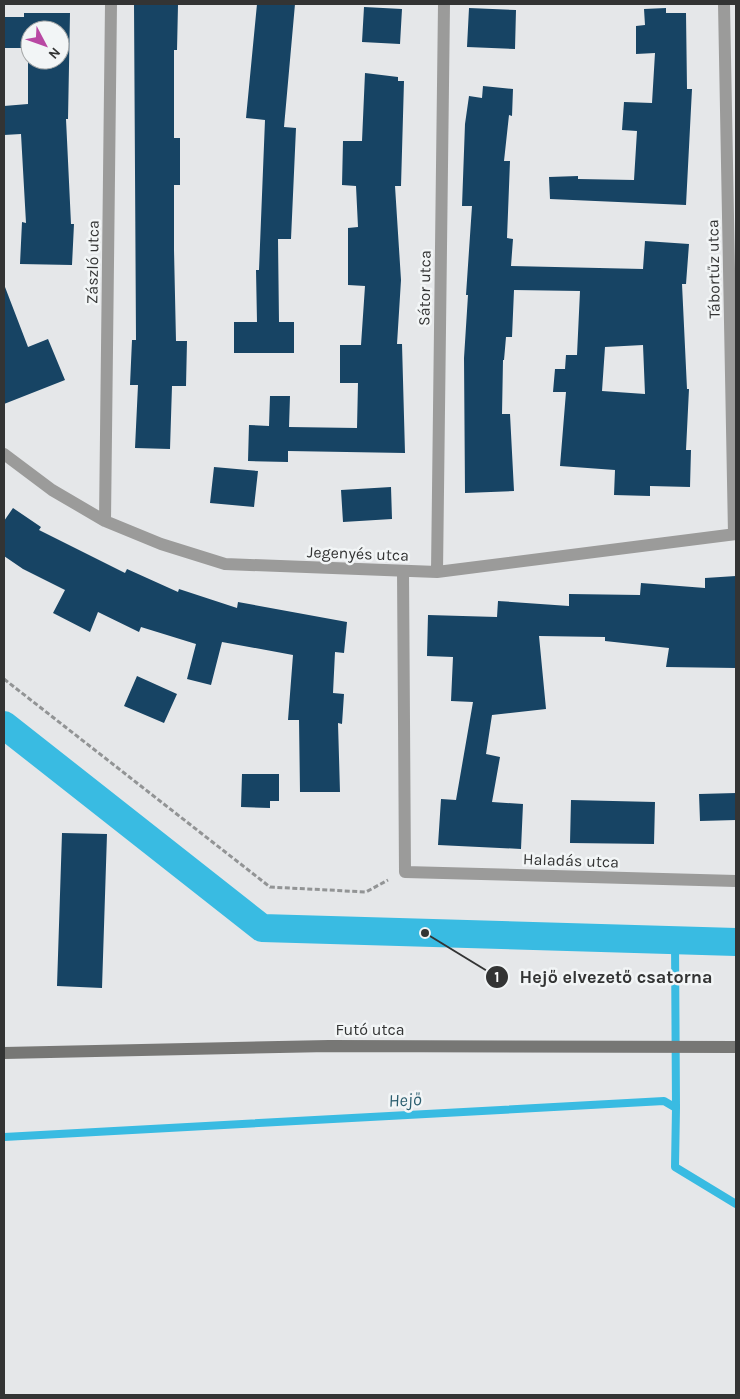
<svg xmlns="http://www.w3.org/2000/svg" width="740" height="1399" viewBox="0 0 740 1399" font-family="Karla,sans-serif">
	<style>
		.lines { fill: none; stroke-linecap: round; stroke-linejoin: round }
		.stream { stroke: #39bbe2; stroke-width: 8 }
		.canal { stroke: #39bbe2; stroke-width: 28 }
		.building { fill: #174464; fill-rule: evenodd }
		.path { stroke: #929495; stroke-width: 3; stroke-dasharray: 5 2.5; stroke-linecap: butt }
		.street { stroke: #9b9b9a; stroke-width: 12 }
		.secondary { stroke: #777775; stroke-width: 12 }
		.labels { text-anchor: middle; stroke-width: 5; stroke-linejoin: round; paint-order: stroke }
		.street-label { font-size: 16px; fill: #333434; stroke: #f2f5f6 }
		.water-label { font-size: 18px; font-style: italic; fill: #2a5d6e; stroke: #f2f5f6 }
		.leader { fill: none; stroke: #333434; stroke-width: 2 }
		.callout-dot { fill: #333434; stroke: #f2f5f6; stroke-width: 2 }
		.mark-label { font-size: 15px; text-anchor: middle; font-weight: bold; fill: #fff }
		.callout-label { font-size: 18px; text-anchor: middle; font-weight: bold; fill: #333434; stroke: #f2f5f6; stroke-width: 5; stroke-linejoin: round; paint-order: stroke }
	</style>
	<rect width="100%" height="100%" fill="#e5e7e9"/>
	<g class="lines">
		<path class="stream" d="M 675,940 L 676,1108
			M 4,1137 L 664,1101 L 676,1108 L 675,1167 L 736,1204"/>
		<path class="canal" d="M 4,725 L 262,928 L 736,942"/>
	</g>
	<path class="building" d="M 134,4 L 178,5 L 177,50 L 174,50 L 174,138 L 180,138 L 180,185 L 174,185 L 174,250 L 176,341 L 187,341 L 186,386 L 172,386 L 170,449 L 135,448 L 138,385 L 130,385 L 132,340 L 136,340 Z
		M 257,4 L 295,4 L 284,127 L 296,128 L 291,239 L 278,239 L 279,322 L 294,322 L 294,353 L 234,353 L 234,322 L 257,322 L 256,270 L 259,270 L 265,120 L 246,118 Z
		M 364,7 L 402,9 L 400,44 L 362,42 Z
		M 469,8 L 516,10 L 515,49 L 467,47 Z
		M 666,8 L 666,13 L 686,13 L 687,89 L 692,89 L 686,205 L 550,199 L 549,177 L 578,176 L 578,179 L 634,180 L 637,131 L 622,130 L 624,102 L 652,103 L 655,53 L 636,54 L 636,26 L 645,25 L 644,9 Z
		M 24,13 L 70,13 L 68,119 L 66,119 L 71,224 L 74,224 L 72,265 L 20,264 L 22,222 L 26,223 L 21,134 L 4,135 L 4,106 L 28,104 L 28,48 L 4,48 L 4,17 L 24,17 ZM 30,30 L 60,30 L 60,60 L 30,60 Z
		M 365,73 L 398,77 L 398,81 L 404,81 L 401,186 L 395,186 L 401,280 L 397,344 L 402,344 L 405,453 L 288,451 L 288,462 L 248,461 L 249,425 L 269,426 L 270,396 L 290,396 L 289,427 L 357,428 L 358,383 L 340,383 L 340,345 L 361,345 L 365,286 L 348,285 L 348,228 L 358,227 L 356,186 L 342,185 L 343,141 L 362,141 Z
		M 483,86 L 513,89 L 512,116 L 509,115 L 504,161 L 510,161 L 507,238 L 513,239 L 511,266 L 643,269 L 645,241 L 689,244 L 686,284 L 682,284 L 687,389 L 689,389 L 686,450 L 691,450 L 690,487 L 650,486 L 650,496 L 614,495 L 615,470 L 560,466 L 566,392 L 553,392 L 555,369 L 565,369 L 566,355 L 577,355 L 580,291 L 514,290 L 512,337 L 506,337 L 504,360 L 503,360 L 502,414 L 510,414 L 514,491 L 465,493 L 464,358 L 468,295 L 466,295 L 472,206 L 462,206 L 465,124 L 469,96 L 482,98 ZM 643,345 L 645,394 L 602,391 L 605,347 Z
		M 5,287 L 28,347 L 48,339 L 65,380 L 4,404 Z
		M 214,467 L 258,471 L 254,507 L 210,503 Z
		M 391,487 L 392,519 L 343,522 L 341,490 Z
		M 13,508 L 41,527 L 39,530 L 125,573 L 127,569 L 178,592 L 179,589 L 237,608 L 238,602 L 347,622 L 344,653 L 335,652 L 333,693 L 344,694 L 342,724 L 338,723 L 340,792 L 300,792 L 299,720 L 288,720 L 293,655 L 222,642 L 211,685 L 187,679 L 196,644 L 141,627 L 139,632 L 98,612 L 90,632 L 53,613 L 65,590 L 23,569 L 4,556 L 4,521 Z
		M 736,576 L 736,668 L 666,667 L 669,648 L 605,641 L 605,637 L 539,636 L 546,709 L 492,715 L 486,754 L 500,757 L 492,802 L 523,804 L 521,849 L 438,845 L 441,799 L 456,800 L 473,702 L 451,701 L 453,657 L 427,656 L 428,615 L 497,617 L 498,601 L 569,606 L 569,594 L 640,595 L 641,583 L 705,588 L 705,578 Z
		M 137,676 L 177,694 L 164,723 L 124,706 Z
		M 242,774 L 279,774 L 279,801 L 270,801 L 270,808 L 241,807 Z
		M 736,793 L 736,820 L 700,821 L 699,794 Z
		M 571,800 L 655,802 L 654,844 L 570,843 Z
		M 62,833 L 107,834 L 102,988 L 57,986 Z"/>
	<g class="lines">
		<path class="path" d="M 4,679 L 270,887 L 366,892 L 388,880"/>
		<path class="street" d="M 724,4 L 734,534
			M 4,454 L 52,490 L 105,521 L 161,544 L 225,564 L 437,572 L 736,534
			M 105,521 L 111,4
			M 403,571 L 405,872 L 736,881
			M 437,572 L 444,4"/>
		<path class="secondary" d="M 4,1053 L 329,1046 L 736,1047"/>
	</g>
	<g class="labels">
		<g class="street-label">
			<text transform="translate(92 262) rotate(-89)" y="6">Zászló utca</text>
			<text transform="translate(713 269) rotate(-91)" y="6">Tábortűz utca</text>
			<text transform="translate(424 288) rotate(-89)" y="6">Sátor utca</text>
			<text transform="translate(358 553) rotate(2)" y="6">Jegenyés utca</text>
			<text transform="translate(571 860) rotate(2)" y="6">Haladás utca</text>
			<text x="370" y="1035">Futó utca</text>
		</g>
		<g class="water-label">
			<text transform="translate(405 1100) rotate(-3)" y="6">Hejő</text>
		</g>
	</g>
	<path class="leader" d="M425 933L497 977"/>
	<g class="callout-dot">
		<circle cx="425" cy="933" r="5"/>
		<circle cx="497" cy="977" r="12"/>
	</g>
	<g class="mark-label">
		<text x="497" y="982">1</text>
	</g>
	<g class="callout-label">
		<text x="616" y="983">Hejő elvezető csatorna</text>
	</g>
	<rect width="740" height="1399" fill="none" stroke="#333434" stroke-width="10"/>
	<g transform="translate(45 45) rotate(131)"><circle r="24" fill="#f2f5f6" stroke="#a6a8a8"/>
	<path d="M0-4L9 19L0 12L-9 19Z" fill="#b948a3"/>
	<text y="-8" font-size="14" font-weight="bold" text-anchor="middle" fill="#333434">N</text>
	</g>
</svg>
